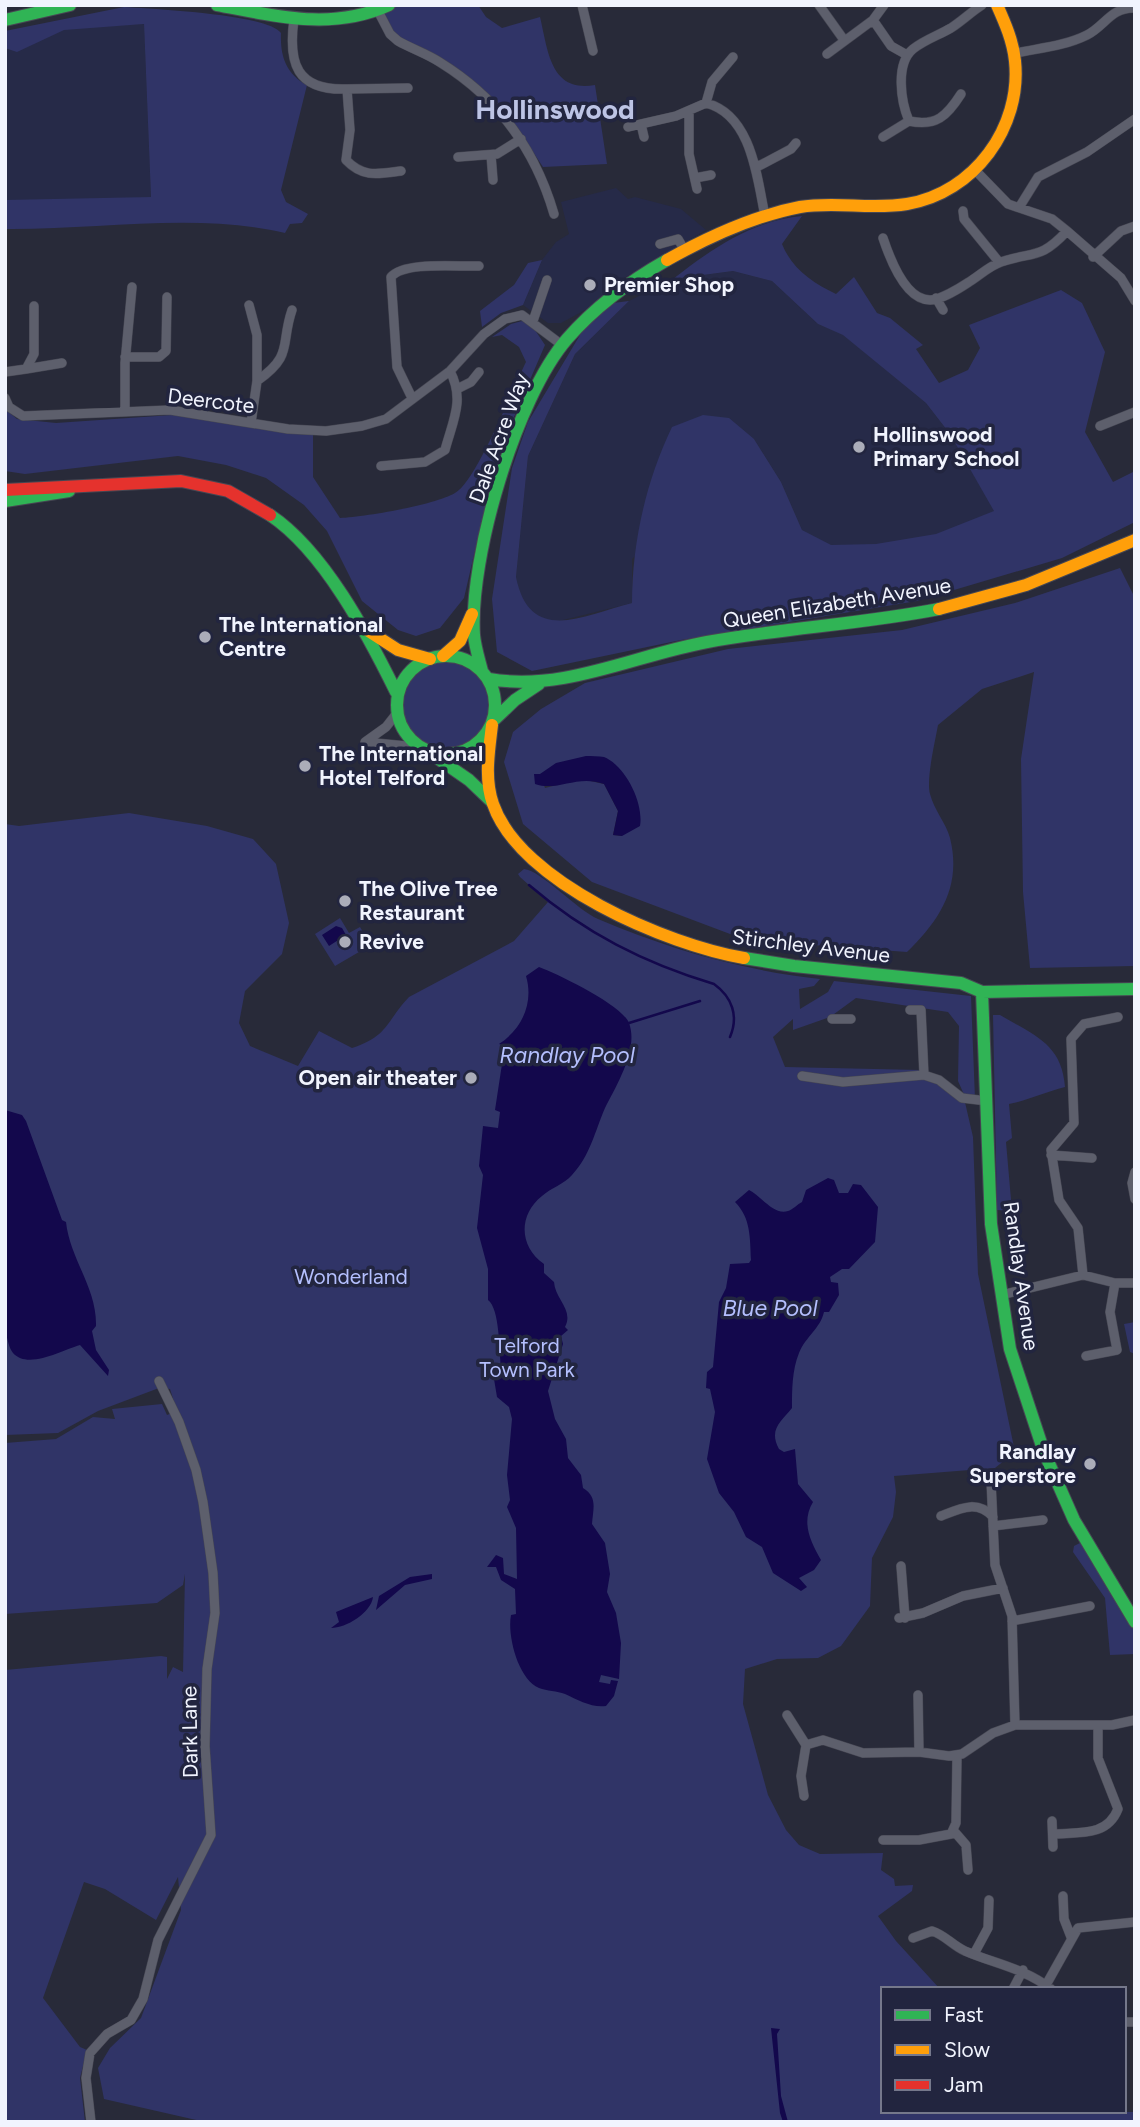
<svg xmlns="http://www.w3.org/2000/svg" width="1140" height="2127" viewBox="0 0 1140 2127" font-family="Figtree,sans-serif">
	<style>
		.built { fill: #262a48 }
		.green { fill: #303467; fill-rule: evenodd }
		.water { fill: #13084c }
		.lines { fill: none; stroke-linecap: round; stroke-linejoin: round }
		.stream { stroke: #13084c; stroke-width: 2.5 }
		.street-casing { stroke: #464753; stroke-width: 10 }
		.fast-casing { stroke: #464753; stroke-width: 14 }
		.slow-casing { stroke: #464753; stroke-width: 14 }
		.jam-casing { stroke: #464753; stroke-width: 14 }
		.street { stroke: #5d5f6c; stroke-width: 9 }
		.fast { stroke: #30b455; stroke-width: 12 }
		.slow { stroke: #ff9f0a; stroke-width: 12 }
		.jam { stroke: #e5322d; stroke-width: 12 }
		.poi-dot { fill: #abadb9; stroke: #22253f; stroke-width: 2.5 }
		.labels { text-anchor: middle; stroke-width: 7; stroke-linejoin: round; paint-order: stroke }
		.poi-label { font-size: 21px; font-weight: bold; fill: #f1f4fe; stroke: #22253f; text-anchor: start }
		.street-label { font-size: 21px; fill: #f1f4fe; stroke: #22253f }
		.park-label { font-size: 21px; fill: #b4bffe; stroke: #22253f }
		.water-label { font-size: 23px; font-style: italic; fill: #b4bffe; stroke: #22253f }
		.district-label { font-size: 28px; font-weight: bold; fill: #bdc4e5; stroke: #22253f }
	</style>
	<rect width="100%" height="100%" fill="#282a39"/>
	<path class="built" d="M 144,24 L 151,197 L 5,206 L 5,32 Z
		M 616,188 L 628,199 L 635,197 L 681,209 L 706,230 L 626,277 L 587,309 L 561,323 L 548,323 L 523,305 L 542,260 L 556,242 L 569,234 L 561,202 Z
		M 733,271 L 772,281 L 818,324 L 843,334 L 926,403 L 950,434 L 995,511 L 857,580 L 802,530 L 781,482 L 754,439 L 632,559 L 632,603 L 555,622 L 538,618 L 528,610 L 519,593 L 516,577 L 528,456 L 575,354 L 629,301 L 673,279 Z"/>
	<path class="green" d="M 394,5 L 478,5 L 486,17 L 502,28 L 540,17 C 548,50 550,93 595,85 L 607,164 L 543,167 L 503,107 L 461,72 L 391,32 L 382,12 Z
		M 124,7 C 153,9 267,14 281,33 C 280,56 286,74 307,85 L 281,190 L 286,202 L 308,214 L 302,223 L 290,224 L 285,233 C 197,212 96,230 5,229 L 5,200 L 151,197 L 144,24 L 64,30 L 17,52 L 5,48 L 5,31 Z
		M 802,216 L 782,244 C 792,269 813,283 836,294 L 854,277 L 877,313 L 890,318 L 923,345 L 916,349 L 939,383 L 968,370 L 980,348 L 969,325 L 1061,290 L 1082,303 L 1105,352 L 1085,432 L 1113,482 L 1135,471 L 1135,522 L 1062,558 L 917,601 L 681,640 L 532,671 L 497,652 L 492,599 L 512,468 L 528,422 L 583,330 L 613,303 L 629,301 L 575,354 L 528,456 L 516,577 C 530,646 584,615 632,603 C 632,543 646,481 672,427 L 703,415 L 729,418 L 754,439 L 781,482 L 802,530 L 831,545 L 876,544 L 936,534 L 994,511 L 950,434 L 926,403 L 843,335 L 818,324 L 772,281 L 733,271 L 673,279 C 710,250 753,220 802,216 Z
		M 542,260 L 523,305 L 501,313 L 482,327 L 480,311 L 514,285 L 528,263 Z
		M 522,321 L 533,327 L 545,345 L 496,459 L 464,598 L 440,628 L 416,636 L 398,630 L 362,601 L 327,531 L 304,505 L 266,478 L 226,465 L 178,456 L 25,474 L 5,471 L 5,409 L 17,419 L 56,423 L 172,415 L 313,435 L 313,477 L 340,518 C 364,517 435,505 455,493 C 476,482 513,388 526,362 L 519,347 L 502,335 L 492,337 L 511,324 Z
		M 1120,568 L 1135,598 L 1135,966 L 1030,968 L 1023,892 L 1021,759 L 1034,672 L 982,689 L 938,725 C 935,742 926,779 930,794 C 934,810 946,823 950,838 C 962,886 940,920 907,952 L 746,940 L 592,882 L 523,824 L 504,762 L 513,732 L 541,709 L 585,683 L 728,649 L 902,630 L 1015,603 ZM 618,768 L 622,836 L 613,835 L 618,811 L 604,784 L 581,779 L 545,788 L 540,774 Z
		M403 706a44 44 0 1 1 88 0a44 44 0 1 1-88 0Z
		M 129,813 L 207,826 L 253,839 L 276,864 L 289,923 L 282,954 L 245,991 L 239,1023 L 250,1046 L 298,1066 L 319,1031 L 352,1048 C 389,1036 386,1021 409,997 L 514,941 L 548,902 L 520,877 L 518,874 L 524,869 C 542,871 577,910 598,919 C 668,949 745,971 820,979 L 814,986 L 799,989 L 800,1009 L 828,992 L 834,981 L 971,996 L 975,1099 L 966,1099 L 958,1081 L 959,1026 L 948,1012 L 856,998 L 830,1017 L 793,1030 L 793,1019 L 773,1037 L 785,1067 L 920,1070 L 964,1098 L 973,1137 L 978,1274 L 1015,1452 L 995,1468 L 894,1476 L 896,1492 L 893,1517 L 872,1558 L 870,1606 L 841,1646 L 818,1658 L 777,1659 L 745,1669 L 743,1704 L 768,1795 L 786,1830 L 799,1845 L 820,1854 L 883,1853 L 881,1870 L 894,1879 L 895,1886 L 913,1885 L 912,1891 L 878,1916 L 896,1941 L 940,1989 L 883,1989 L 883,2111 L 1135,2112 L 1135,2122 L 205,2122 L 104,2099 L 98,2068 L 110,2048 L 141,2018 L 181,1910 L 178,1877 L 156,1920 L 105,1889 L 84,1882 L 43,1998 L 80,2047 L 87,2050 L 80,2078 L 85,2122 L 5,2122 L 5,1670 L 161,1656 L 167,1657 L 167,1679 L 173,1667 L 183,1672 L 185,1574 L 183,1585 L 157,1603 L 5,1614 L 5,1443 L 56,1439 L 93,1417 L 115,1419 L 112,1409 L 162,1404 L 167,1415 L 177,1411 L 170,1389 L 159,1388 L 98,1411 L 58,1433 L 5,1435 L 5,824 L 19,826 Z
		M 340,918 L 349,933 L 360,927 L 371,945 L 335,966 L 315,934 Z
		M 993,1015 L 1000,1015 C 1034,1035 1062,1044 1065,1087 C 1045,1092 1029,1100 1009,1104 L 1012,1138 L 1006,1142 L 1012,1211 L 997,1210 Z
		M 1135,1322 L 1135,1354 L 1130,1352 L 1124,1324 Z
		M 1082,1542 L 1135,1627 L 1135,1654 L 1110,1655 L 1105,1598 L 1073,1552 L 1074,1546 Z"/>
	<path class="water" d="M 586,756 C 591,756 599,756 604,757 C 626,766 644,804 640,826 L 622,836 L 613,835 L 618,811 L 604,784 C 577,774 558,792 535,784 L 534,774 L 540,774 L 556,763 Z
		M 336,926 L 342,928 L 346,935 L 329,946 L 322,935 Z
		M 539,967 C 558,974 622,1005 629,1023 C 639,1049 616,1086 605,1108 C 595,1131 590,1156 572,1175 C 564,1184 551,1188 542,1196 C 518,1215 519,1247 544,1264 L 544,1273 L 554,1282 C 555,1299 574,1310 565,1327 L 568,1330 L 561,1336 L 563,1344 L 548,1391 L 555,1419 L 566,1439 L 568,1458 L 581,1475 L 583,1488 C 598,1497 593,1509 592,1524 L 605,1543 L 610,1574 L 607,1592 L 616,1613 L 621,1643 L 619,1679 L 601,1675 L 599,1682 L 610,1684 L 611,1680 L 618,1681 L 614,1696 L 606,1706 C 592,1708 578,1700 565,1694 C 557,1691 547,1691 539,1688 C 518,1679 507,1635 511,1615 L 516,1614 L 515,1589 L 501,1580 L 496,1567 L 487,1567 L 496,1555 L 503,1558 L 504,1574 L 517,1579 L 516,1528 L 507,1507 L 510,1500 L 507,1475 L 512,1419 L 509,1407 L 497,1397 L 494,1379 L 501,1368 C 499,1351 500,1309 488,1300 L 488,1269 L 477,1228 L 483,1175 L 479,1166 L 483,1126 L 498,1128 L 500,1112 L 495,1110 L 502,1064 L 508,1063 L 509,1047 L 499,1044 C 522,1029 534,1003 526,976 Z
		M 5,1110 L 22,1115 L 26,1121 L 62,1220 L 66,1222 C 70,1259 97,1288 96,1326 L 92,1331 L 96,1350 L 109,1370 L 108,1376 L 80,1345 C 62,1350 28,1370 13,1353 C 8,1347 8,1338 5,1332 Z
		M 828,1178 L 834,1180 L 839,1193 L 848,1193 L 853,1184 L 861,1185 L 878,1207 L 875,1242 L 849,1269 L 842,1269 L 830,1277 L 831,1282 L 838,1283 L 839,1295 L 829,1312 L 824,1312 C 820,1329 806,1336 799,1353 C 792,1370 792,1390 792,1408 C 782,1421 768,1429 779,1449 L 784,1452 L 795,1449 L 798,1484 L 813,1502 C 801,1522 810,1541 821,1560 L 814,1570 L 799,1578 L 807,1587 L 801,1591 L 773,1573 L 762,1547 L 746,1537 L 734,1512 L 719,1493 L 707,1459 L 715,1412 L 710,1389 L 706,1388 L 707,1372 L 713,1367 L 719,1302 L 726,1288 L 730,1264 L 749,1263 L 751,1260 C 750,1238 751,1218 735,1202 L 749,1190 C 760,1195 774,1216 788,1211 C 792,1210 798,1204 802,1202 L 806,1190 Z
		M 432,1574 L 432,1579 L 405,1585 L 376,1610 L 379,1596 L 410,1577 Z
		M 373,1597 C 371,1613 346,1628 331,1628 L 339,1622 L 336,1612 Z
		M 771,2028 L 780,2029 L 777,2034 L 781,2096 L 788,2122 L 783,2122 L 780,2113 Z"/>
	<g class="lines">
		<path class="stream" d="M 529,885 C 585,933 644,963 714,984 C 732,997 739,1016 730,1037
			M 629,1023 L 700,1001"/>
		<defs>
			<path id="street" d="M 582,5 L 593,51
				M 819,5 L 844,40
				M 884,5 L 873,20 L 891,46 L 907,55
				M 378,11 L 390,34 L 398,41 C 412,49 428,54 441,63 C 499,99 535,149 554,214
				M 294,19 C 288,63 296,91 347,89 L 350,130 L 346,160 C 363,178 378,174 401,171
				M 1016,53 C 1040,48 1065,46 1087,35 C 1105,26 1111,7 1135,8
				M 827,54 L 873,20
				M 347,89 L 408,88
				M 961,94 C 947,116 936,127 909,121 C 901,102 895,64 913,49 C 924,40 939,35 951,28 C 962,21 971,12 982,5
				M 706,103 L 712,82 L 733,57
				M 689,111 L 689,154 L 697,189
				M 641,124 L 676,116 L 706,103 C 752,115 757,178 765,216
				M 628,127 L 641,124 L 644,137
				M 883,137 L 909,121
				M 491,155 L 493,180
				M 458,157 L 497,154 L 521,139
				M 755,168 L 791,149 L 796,143
				M 975,170 L 1008,204 L 1052,219 L 1067,231 L 1121,278 L 1135,301
				M 695,178 L 711,175
				M 1020,206 L 1038,177 L 1087,152 L 1135,119
				M 963,211 L 964,219 L 999,262
				M 883,238 C 889,256 905,300 930,300 C 940,300 960,288 969,282 C 979,276 989,266 1001,262 C 1034,251 1040,260 1067,231
				M 660,244 L 678,239 L 685,251
				M 1093,257 L 1121,231 L 1135,226
				M 936,298 L 943,310
				M 249,305 L 257,335 L 257,381
				M 533,321 L 547,280
				M 125,357 L 159,357 L 166,351 L 167,297
				M 26,369 L 62,363
				M 5,372 L 26,369 L 34,354 L 34,306
				M 459,388 L 471,382 L 479,372
				M 5,398 L 9,407 L 23,416 L 170,410 L 288,429 L 326,431 L 362,426 L 386,419 L 450,371 L 484,334 L 505,319 L 522,315 L 562,345
				M 412,398 L 397,367 L 391,277 C 404,261 459,267 479,266
				M 125,412 L 125,363 L 132,287
				M 251,423 L 257,381 C 294,355 280,345 292,310
				M 1100,426 L 1135,412
				M 381,466 L 425,462 L 445,450 C 453,420 465,400 450,371
				M 365,742 L 417,747
				M 365,742 L 386,727 L 397,713
				M 910,1010 L 921,1010 L 924,1075
				M 832,1019 L 851,1019
				M 802,1076 L 843,1082 L 924,1075 L 939,1080 L 962,1098 L 987,1101
				M 1051,1155 L 1092,1158
				M 1135,1172 L 1132,1183 L 1135,1199
				M 1083,1275 L 1078,1228 L 1059,1200 L 1051,1150 L 1074,1123 L 1071,1039 L 1084,1024 L 1118,1017
				M 1001,1295 L 1083,1275 L 1115,1283 L 1135,1283
				M 1086,1356 L 1117,1350 L 1110,1312 L 1115,1283
				M 991,1481 L 995,1565 L 1012,1616 L 1015,1725
				M 941,1516 C 959,1509 977,1499 993,1517
				M 993,1526 L 1043,1520
				M 901,1566 L 905,1618
				M 899,1618 L 923,1613 L 963,1596 L 1003,1588
				M 1012,1621 L 1090,1606
				M 918,1695 L 919,1752
				M 787,1715 L 806,1745 L 801,1776 L 804,1796
				M 806,1745 L 823,1740 L 863,1753 L 919,1752 L 949,1756 L 962,1754 L 993,1733 L 1015,1725 L 1112,1725 L 1135,1720
				M 1052,1821 L 1053,1847
				M 953,1830 L 966,1845 L 968,1870
				M 1053,1834 C 1079,1832 1107,1837 1118,1809 L 1098,1758 L 1098,1725
				M 883,1840 L 919,1840 L 951,1834 L 956,1823 L 957,1756
				M 1063,1896 L 1064,1919 L 1071,1937
				M 913,1938 L 932,1931 C 945,1935 952,1945 965,1951 C 995,1964 1024,1968 1051,1989
				M 974,1954 L 988,1928 L 989,1900
				M 1046,1985 L 1078,1928 L 1135,1922
				M 1013,1989 L 1023,1970
				M 1124,2022 L 1135,2022
				M 91,2122 L 86,2078 L 90,2053 L 107,2034 L 131,2020 L 143,1999 L 158,1940 L 211,1835 L 205,1746 L 207,1669 L 215,1613 L 213,1573 L 203,1502 L 196,1470 L 179,1422 L 159,1381"/>
			<path id="fast" d="M 217,5 C 276,16 332,31 389,5
				M 5,20 L 70,5
				M 5,501 L 69,491
				M 270,515 C 324,551 368,635 396,692
				M397 705a49 49 0 1 1 98 0a49 49 0 1 1-98 0Z
				M 482,671 C 479,659 475,647 474,635 C 469,557 516,398 567,339 C 594,308 630,281 667,260
				M 489,679 C 564,692 635,655 707,642 C 784,628 862,624 939,609
				M 494,720 L 515,700 L 539,684
				M 430,753 L 469,780 L 492,802
				M 744,958 L 794,966 L 961,983 L 982,992 L 1135,989
				M 982,992 L 991,1224 L 1010,1349 L 1044,1452 L 1074,1520 L 1135,1622"/>
			<path id="slow" d="M 667,260 C 708,237 753,216 800,207 C 835,201 871,210 907,204 C 974,193 1022,127 1015,61 C 1013,41 1005,23 997,5
				M 939,609 L 1026,585 L 1135,540
				M 367,630 L 398,650 L 430,659
				M 443,656 L 460,641 L 472,614
				M 492,725 C 489,751 484,779 493,804 C 520,883 668,945 744,958"/>
			<path id="jam" d="M 5,490 L 181,481 L 228,491 L 270,515"/>
		</defs>
		<use href="#street" class="street-casing"/>
		<use href="#fast" class="fast-casing"/>
		<use href="#slow" class="slow-casing"/>
		<use href="#jam" class="jam-casing"/>
		<use href="#street" class="street"/>
		<use href="#fast" class="fast"/>
		<use href="#slow" class="slow"/>
		<use href="#jam" class="jam"/>
	</g>
	<g class="poi-dot">
		<circle cx="590" cy="285" r="7"/>
		<circle cx="859" cy="447" r="7"/>
		<circle cx="205" cy="637" r="7"/>
		<circle cx="305" cy="766" r="7"/>
		<circle cx="345" cy="901" r="7"/>
		<circle cx="345" cy="942" r="7"/>
		<circle cx="471" cy="1078" r="7"/>
		<circle cx="1090" cy="1464" r="7"/>
	</g>
	<g class="labels">
		<g class="poi-label">
			<text x="604" y="292">Premier Shop</text>
			<text x="873" y="442">Hollinswood<tspan x="873" dy="24">Primary School</tspan></text>
			<text x="219" y="632">The International<tspan x="219" dy="24">Centre</tspan></text>
			<text x="319" y="761">The International<tspan x="319" dy="24">Hotel Telford</tspan></text>
			<text x="359" y="896">The Olive Tree<tspan x="359" dy="24">Restaurant</tspan></text>
			<text x="359" y="949">Revive</text>
			<text x="457" y="1085" text-anchor="end">Open air theater</text>
			<text x="1076" y="1459" text-anchor="end">Randlay<tspan x="1076" dy="24">Superstore</tspan></text>
		</g>
		<g class="street-label">
			<text transform="translate(211 401) rotate(7)" y="7">Deercote</text>
			<text transform="translate(499 438) rotate(-70)" y="7">Dale Acre Way</text>
			<text transform="translate(837 603) rotate(-9)" y="7">Queen Elizabeth Avenue</text>
			<text transform="translate(811 946) rotate(7)" y="7">Stirchley Avenue</text>
			<text transform="translate(1021 1276) rotate(82)" y="7">Randlay Avenue</text>
			<text transform="translate(190 1732) rotate(-91)" y="7">Dark Lane</text>
		</g>
		<g class="park-label">
			<text x="351" y="1284">Wonderland</text>
			<text x="527" y="1353">Telford<tspan x="527" dy="24">Town Park</tspan></text>
		</g>
		<g class="water-label">
			<text x="567" y="1063">Randlay Pool</text>
			<text x="770" y="1316">Blue Pool</text>
		</g>
		<g class="district-label">
			<text x="555" y="119">Hollinswood</text>
		</g>
	</g>
	<rect width="1140" height="2127" fill="none" stroke="#f1f4fe" stroke-width="14"/>
	<rect x="881" y="1987" width="245" height="126" fill="#22253f" stroke="#75788b" stroke-width="2"/>
	<rect x="895" y="2010" width="35" height="10" fill="#30b455" stroke="#75788b" stroke-width="2"/>
	<text x="944" y="2022" font-size="21" fill="#f1f4fe">Fast</text>
	<rect x="895" y="2045" width="35" height="10" fill="#ff9f0a" stroke="#75788b" stroke-width="2"/>
	<text x="944" y="2057" font-size="21" fill="#f1f4fe">Slow</text>
	<rect x="895" y="2080" width="35" height="10" fill="#e5322d" stroke="#75788b" stroke-width="2"/>
	<text x="944" y="2092" font-size="21" fill="#f1f4fe">Jam</text>
</svg>
